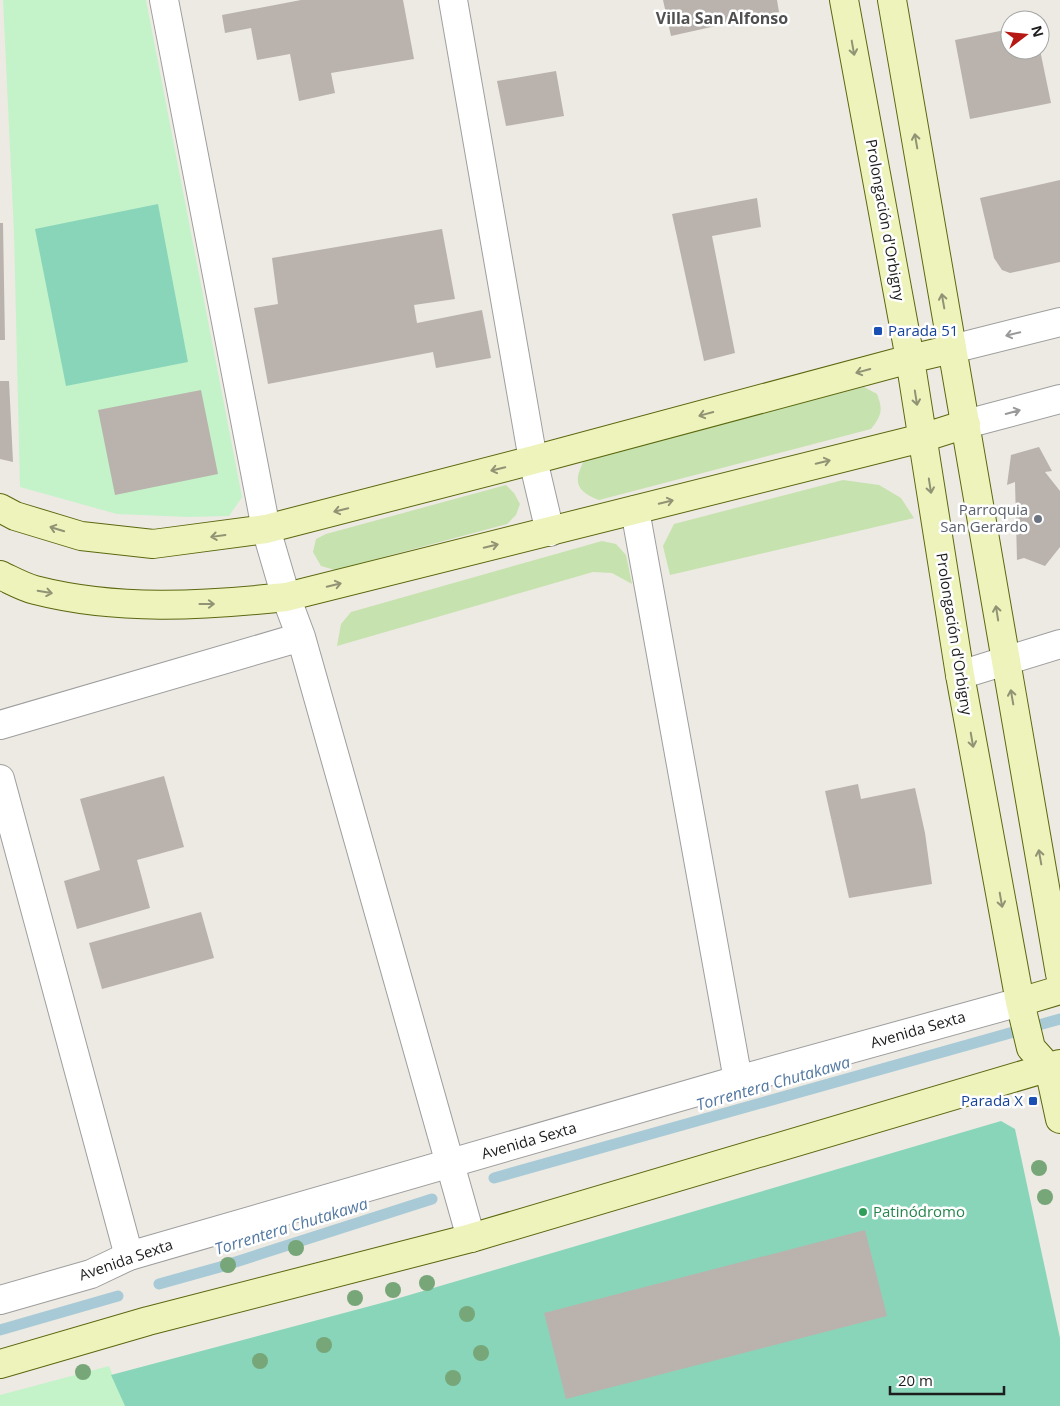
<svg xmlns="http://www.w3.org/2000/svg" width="1060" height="1406" viewBox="0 0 1060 1406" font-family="'Open Sans',sans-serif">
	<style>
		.grass { fill: #c6e2ae }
		.park { fill: #c4f3c9 }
		.pitch { fill: #89d5ba }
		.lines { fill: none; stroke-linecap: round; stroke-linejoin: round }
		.stream { stroke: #a8cad6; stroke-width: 11 }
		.building { fill: #bab3ad }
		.minor-casing { stroke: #9e9e9e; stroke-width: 30 }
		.tertiary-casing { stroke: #9e9e9e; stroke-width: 30 }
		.secondary-casing { stroke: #5b680f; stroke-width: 30 }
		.minor { stroke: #fff; stroke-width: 28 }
		.tertiary { stroke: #fff; stroke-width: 28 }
		.secondary { stroke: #eef3bc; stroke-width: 28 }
		.tree { fill: #77a678 }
		.oneway { stroke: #909374 }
		.oneway2 { stroke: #999 }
		.transit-dot { fill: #1a4fb4; stroke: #fff; stroke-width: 2 }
		.worship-dot { fill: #6b7280; stroke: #fff; stroke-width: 2 }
		.leisure-dot { fill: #2e9e5b; stroke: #fff; stroke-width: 2 }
		.labels { text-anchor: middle; stroke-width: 5; stroke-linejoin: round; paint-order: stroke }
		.street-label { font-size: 15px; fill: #1d1d1d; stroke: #fff }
		.transit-label { font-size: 15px; fill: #164399; stroke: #fff; text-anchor: start }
		.worship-label { font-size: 15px; fill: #5b616d; stroke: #fff; text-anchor: end }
		.leisure-label { font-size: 15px; fill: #27864d; stroke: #fff; text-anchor: start }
		.neighbourhood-label { font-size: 16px; font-weight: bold; fill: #505050; stroke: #fff }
		.water-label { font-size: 16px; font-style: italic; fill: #5378a2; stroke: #fff }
	</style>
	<rect width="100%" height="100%" fill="#edeae3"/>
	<path class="grass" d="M 864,387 L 877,394 C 883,410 882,415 871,429 L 599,500 C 575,491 573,481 585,459 Z
		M 843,480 L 879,485 L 901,498 L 914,518 L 670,575 L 663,546 L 674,524 Z
		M 506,485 L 514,493 L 520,504 L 516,515 L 507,524 L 335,570 L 321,566 L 313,552 L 316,539 L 326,534 Z
		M 602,541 L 616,544 L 626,555 L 632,584 L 612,573 L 593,572 L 337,646 L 341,624 L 351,612 Z"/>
	<path class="park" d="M 3,0 L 146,0 L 242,497 L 229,516 L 189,517 L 117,514 L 20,487 L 14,233 Z
		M 109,1366 L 125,1406 L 0,1406 L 0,1395 Z"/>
	<path class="pitch" d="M 158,204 L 188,362 L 66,386 L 35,229 Z
		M 1001,1121 L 1015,1129 L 1060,1338 L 1060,1406 L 125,1406 L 111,1375 L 389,1301 Z"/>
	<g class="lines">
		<path class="stream" d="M 494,1178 L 1060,1019
			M 159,1284 L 220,1267 L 432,1199
			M 0,1330 L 118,1296"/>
	</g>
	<path class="building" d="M 301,0 L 403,0 L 414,59 L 331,73 L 335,93 L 299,101 L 290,54 L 257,60 L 251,28 L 225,33 L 222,15 Z
		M 663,0 L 777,0 L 779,12 L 671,36 Z
		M 1010,29 L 1010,50 L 1040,50 L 1051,103 L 970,119 L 955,40 Z
		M 556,71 L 564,116 L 506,126 L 497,81 Z
		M 1060,180 L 1060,262 L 1010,273 L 1002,270 L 994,258 L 980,198 Z
		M 757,198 L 761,227 L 712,236 L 735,353 L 704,361 L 672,214 Z
		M 0,223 L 3,223 L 5,340 L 0,340 Z
		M 442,229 L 455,299 L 414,305 L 417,323 L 482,310 L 491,358 L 436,368 L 433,352 L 268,384 L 254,308 L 278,304 L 272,258 Z
		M 0,381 L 9,381 L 13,462 L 0,459 Z
		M 201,390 L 218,474 L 115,495 L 98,410 Z
		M 1039,447 L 1052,471 L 1045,472 L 1060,491 L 1060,547 L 1045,566 L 1024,558 L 1017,560 L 1015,482 L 1007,485 L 1011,455 Z
		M 164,776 L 184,847 L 137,860 L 150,908 L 77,929 L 64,881 L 100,870 L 80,799 Z
		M 858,784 L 861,799 L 915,788 L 925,833 L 932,884 L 849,898 L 825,791 Z
		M 201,912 L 214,958 L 102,989 L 89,943 Z
		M 865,1230 L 887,1316 L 566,1399 L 544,1313 Z"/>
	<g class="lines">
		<defs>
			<path id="minor" d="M 164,0 L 266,529 L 286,597 L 301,637 L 471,1238
				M 453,0 L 533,460 L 550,532
				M 952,349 L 1060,322
				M 966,424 L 1060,399
				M 635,510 L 738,1080
				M 960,675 L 1060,644
				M 0,725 L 301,637
				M 0,779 L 129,1256"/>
			<path id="tertiary" d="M 0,1300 L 91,1274 L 129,1256 L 738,1080 L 1020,1002"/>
			<path id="secondary" d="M 844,0 L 910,359 L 960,675 L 1020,1002 L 1031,1048 L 1049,1068 L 1060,1119
				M 892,0 L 1060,974
				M 0,508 L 15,516 L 81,536 L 153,544 L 266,529 L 533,460 L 910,359 L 952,349
				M 0,575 C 11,580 23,587 35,590 C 117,611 203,606 286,597 L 922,438 L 966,424
				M 1020,1002 L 1060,990
				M 0,1364 L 148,1321 L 471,1238 L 1060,1064"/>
		</defs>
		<use href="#minor" class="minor-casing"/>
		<use href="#tertiary" class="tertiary-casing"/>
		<use href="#secondary" class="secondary-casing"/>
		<use href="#minor" class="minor"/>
		<use href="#tertiary" class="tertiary"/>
		<use href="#secondary" class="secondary"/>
	</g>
	<g class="tree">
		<circle cx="1039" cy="1168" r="8"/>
		<circle cx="1045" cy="1197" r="8"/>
		<circle cx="296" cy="1248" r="8"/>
		<circle cx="228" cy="1265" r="8"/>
		<circle cx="427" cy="1283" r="8"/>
		<circle cx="393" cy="1290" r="8"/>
		<circle cx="355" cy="1298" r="8"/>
		<circle cx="467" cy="1314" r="8"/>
		<circle cx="324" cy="1345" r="8"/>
		<circle cx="481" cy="1353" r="8"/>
		<circle cx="260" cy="1361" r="8"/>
		<circle cx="83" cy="1372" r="8"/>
		<circle cx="453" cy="1378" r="8"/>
	</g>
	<defs><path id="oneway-shaft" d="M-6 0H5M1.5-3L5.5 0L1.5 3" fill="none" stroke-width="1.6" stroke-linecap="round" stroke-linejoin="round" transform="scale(1.25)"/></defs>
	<g class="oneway">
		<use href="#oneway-shaft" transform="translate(853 48) rotate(80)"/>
		<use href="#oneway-shaft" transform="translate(916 141) rotate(-100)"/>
		<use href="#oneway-shaft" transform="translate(943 301) rotate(-100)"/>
		<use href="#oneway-shaft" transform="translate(863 371) rotate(165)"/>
		<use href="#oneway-shaft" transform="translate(916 398) rotate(81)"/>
		<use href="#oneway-shaft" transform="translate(706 414) rotate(165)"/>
		<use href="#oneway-shaft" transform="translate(823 462) rotate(-14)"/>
		<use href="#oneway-shaft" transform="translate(498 469) rotate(166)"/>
		<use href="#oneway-shaft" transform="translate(930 486) rotate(81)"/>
		<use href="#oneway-shaft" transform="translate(666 502) rotate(-14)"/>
		<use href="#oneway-shaft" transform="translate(341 510) rotate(166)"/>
		<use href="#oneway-shaft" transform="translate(57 529) rotate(-163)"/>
		<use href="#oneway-shaft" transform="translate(218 536) rotate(172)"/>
		<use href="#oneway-shaft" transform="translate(491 546) rotate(-14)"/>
		<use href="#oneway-shaft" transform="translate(334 585) rotate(-14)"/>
		<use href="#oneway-shaft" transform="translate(45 592) rotate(10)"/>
		<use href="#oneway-shaft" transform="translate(207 604)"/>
		<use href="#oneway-shaft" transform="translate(997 613) rotate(-99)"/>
		<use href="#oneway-shaft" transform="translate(1012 697) rotate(-100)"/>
		<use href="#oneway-shaft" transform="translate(972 740) rotate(80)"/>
		<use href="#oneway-shaft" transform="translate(1040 857) rotate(-100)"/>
		<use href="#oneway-shaft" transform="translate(1001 900) rotate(80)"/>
	</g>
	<g class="oneway2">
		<use href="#oneway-shaft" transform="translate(1013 334) rotate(166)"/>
		<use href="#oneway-shaft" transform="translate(1013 412) rotate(-15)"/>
	</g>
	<g class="transit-dot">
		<rect x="873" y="326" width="10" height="10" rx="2.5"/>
		<rect x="1028" y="1096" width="10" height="10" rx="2.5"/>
	</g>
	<circle class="worship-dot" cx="1038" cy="519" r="5"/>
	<circle class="leisure-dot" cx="863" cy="1212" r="5"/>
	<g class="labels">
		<g class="street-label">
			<text transform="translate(885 220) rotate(80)" y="5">Prolongación d'Orbigny</text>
			<text transform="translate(954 634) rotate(81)" y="5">Prolongación d'Orbigny</text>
			<text transform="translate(918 1030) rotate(-16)" y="5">Avenida Sexta</text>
			<text transform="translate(529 1141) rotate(-16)" y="5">Avenida Sexta</text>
			<text transform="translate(126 1260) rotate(-19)" y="5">Avenida Sexta</text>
		</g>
		<g class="transit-label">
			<text x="888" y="336">Parada 51</text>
			<text x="1023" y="1106" text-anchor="end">Parada X</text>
		</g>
		<g class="worship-label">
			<text x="1028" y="515">Parroquia<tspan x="1028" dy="17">San Gerardo</tspan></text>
		</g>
		<g class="leisure-label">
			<text x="873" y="1217">Patinódromo</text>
		</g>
		<g class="neighbourhood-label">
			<text x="722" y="24">Villa San Alfonso</text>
		</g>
		<g class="water-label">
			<text transform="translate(773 1083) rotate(-16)" y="6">Torrentera Chutakawa</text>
			<text transform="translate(291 1226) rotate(-17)" y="6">Torrentera Chutakawa</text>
		</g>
	</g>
	<g transform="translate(1025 35) rotate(74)"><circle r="24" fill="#ffffff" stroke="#a5a5a5"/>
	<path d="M0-4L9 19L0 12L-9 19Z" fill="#b61913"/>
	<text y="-8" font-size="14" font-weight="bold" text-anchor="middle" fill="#1d1d1d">N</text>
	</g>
	<path d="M890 1386v8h114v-8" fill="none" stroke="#1d1d1d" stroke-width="2.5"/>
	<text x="898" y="1386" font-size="15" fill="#1d1d1d" stroke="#ffffff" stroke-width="4" paint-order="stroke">20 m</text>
</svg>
